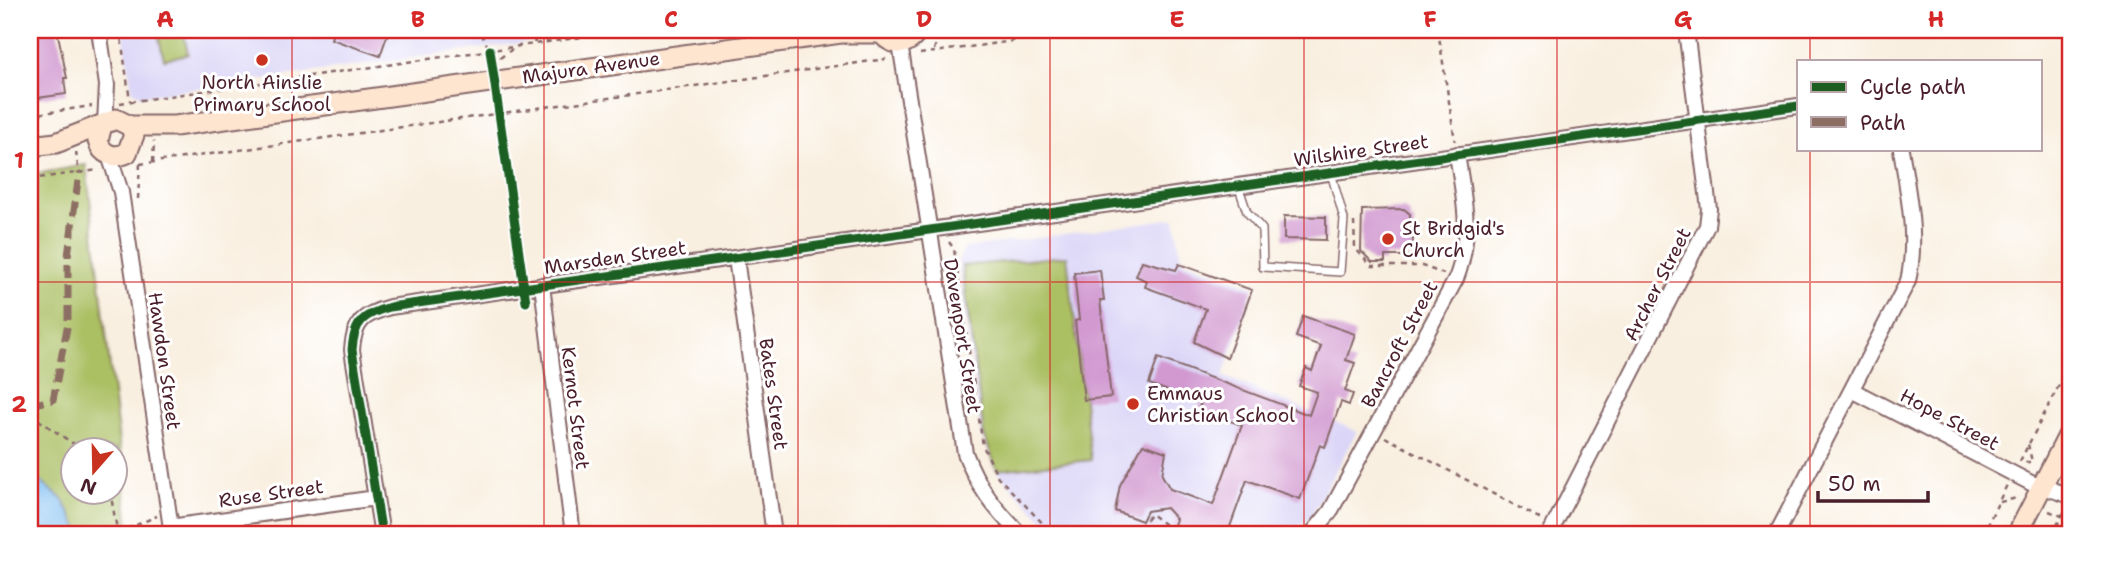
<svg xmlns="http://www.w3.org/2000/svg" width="2101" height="565" viewBox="0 0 2101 565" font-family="'Shantell Sans',sans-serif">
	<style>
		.built { fill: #dbd6f7 }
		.green { fill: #abbf63; stroke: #7a6f47; stroke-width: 2; fill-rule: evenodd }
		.water { fill: #7ebef2; stroke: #646e8e; stroke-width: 2 }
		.building { fill: #d199d0 }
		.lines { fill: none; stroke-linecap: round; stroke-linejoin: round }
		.lane-casing { stroke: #87686a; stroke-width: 10 }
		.street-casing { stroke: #87686a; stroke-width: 18 }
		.secondary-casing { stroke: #87686a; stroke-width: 23 }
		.path { stroke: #87686a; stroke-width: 2.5; stroke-dasharray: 5 5; stroke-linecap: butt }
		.lane { stroke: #fff; stroke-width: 7 }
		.street { stroke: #fff; stroke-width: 14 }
		.secondary { stroke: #fde5d0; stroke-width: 19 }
		.quiet { stroke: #8d6e63; stroke-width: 7; stroke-dasharray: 14 7; stroke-linecap: butt }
		.cycleway-casing { stroke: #fff; stroke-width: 13 }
		.cycleway { stroke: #1b5e20; stroke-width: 9 }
		.grid { fill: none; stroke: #d62828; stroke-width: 2; stroke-opacity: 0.55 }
		.poi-dot { fill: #c8321e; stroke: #fff; stroke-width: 2.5 }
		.labels { text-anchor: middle; stroke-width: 6; stroke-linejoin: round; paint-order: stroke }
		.street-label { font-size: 19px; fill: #4a1f2b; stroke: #fff }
		.poi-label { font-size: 19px; fill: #4a1f2b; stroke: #fff; text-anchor: start }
		.neatline { fill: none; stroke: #d62828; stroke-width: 2.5 }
		.grid-label { font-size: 23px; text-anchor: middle; font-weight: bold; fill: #d62828 }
	</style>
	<rect width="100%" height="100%" fill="#fff"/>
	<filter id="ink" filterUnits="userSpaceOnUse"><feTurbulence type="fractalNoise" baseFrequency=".0143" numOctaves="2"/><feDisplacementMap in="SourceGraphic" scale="14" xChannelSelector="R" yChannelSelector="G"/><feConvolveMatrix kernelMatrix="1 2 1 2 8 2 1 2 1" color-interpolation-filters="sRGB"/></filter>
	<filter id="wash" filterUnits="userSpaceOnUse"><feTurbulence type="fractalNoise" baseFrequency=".00686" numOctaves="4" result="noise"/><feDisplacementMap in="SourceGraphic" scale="28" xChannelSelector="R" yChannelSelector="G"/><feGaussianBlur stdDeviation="1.57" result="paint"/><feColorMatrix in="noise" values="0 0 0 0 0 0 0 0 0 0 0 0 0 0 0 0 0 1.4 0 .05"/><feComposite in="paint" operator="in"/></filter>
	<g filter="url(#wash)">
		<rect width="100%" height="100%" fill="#f9efe0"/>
		<path class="built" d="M 123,30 L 614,30 L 141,96 L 132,91 Z
			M 1175,218 L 1181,260 L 1254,287 L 1223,376 L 1357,431 L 1311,516 L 1291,535 L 1057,535 L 996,471 L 981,434 L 958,261 L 965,248 Z"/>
		<path class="green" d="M 157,30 L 183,30 L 188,54 L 164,59 Z
			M 86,165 L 130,535 L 30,535 L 30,175 ZM 74,449 L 116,449 L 116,491 L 74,491 Z
			M 1067,256 L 1091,460 L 997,470 L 984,435 L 962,266 Z"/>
		<path class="water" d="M 30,473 L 62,499 L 81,532 L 75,535 L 30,535 Z"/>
		<g id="blocks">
			<path class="building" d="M 35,30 L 57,30 L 67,78 L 64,78 L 66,94 L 30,99 L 30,43 L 37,43 Z
				M 334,30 L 389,30 L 380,56 L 331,39 Z
				M 1404,209 L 1410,214 L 1410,221 L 1414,221 L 1412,256 L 1385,256 L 1385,262 L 1372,262 L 1361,251 L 1362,210 Z
				M 1284,216 L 1326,217 L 1326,240 L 1284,239 Z
				M 1142,261 L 1176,270 L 1179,264 L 1252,290 L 1227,358 L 1194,342 L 1206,309 L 1145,287 L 1147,281 L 1136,276 Z
				M 1100,270 L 1104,300 L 1100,300 L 1111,397 L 1084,400 L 1075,321 L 1079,320 L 1074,273 Z
				M 1303,316 L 1355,334 L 1346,360 L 1355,363 L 1345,391 L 1353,394 L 1349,405 L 1341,402 L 1325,447 L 1320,445 L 1300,499 L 1247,480 L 1227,535 L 1194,535 L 1173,528 L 1176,519 L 1166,508 L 1147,511 L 1142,521 L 1115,511 L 1120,485 L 1143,444 L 1166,452 L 1162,475 L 1170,489 L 1213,505 L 1242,425 L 1198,410 L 1201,403 L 1149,384 L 1158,358 L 1309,415 L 1317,392 L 1299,386 L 1306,368 L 1312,371 L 1321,346 L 1296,337 Z"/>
		</g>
	</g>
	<g filter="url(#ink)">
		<use href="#blocks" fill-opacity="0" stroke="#87686a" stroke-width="2"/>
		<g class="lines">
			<defs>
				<path id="lane" d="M 1238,185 L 1247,212 L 1262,229 L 1263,267 L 1340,272 L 1344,219 L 1331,173"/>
				<path id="street" d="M 99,30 L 107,85 L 105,123
					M 900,44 L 965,453 C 978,488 995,509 1021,535
					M 109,155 L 121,192 L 172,535
					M 736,258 L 774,535
					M 542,285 L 573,535
					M 1852,390 L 2031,483 L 2071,496
					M 170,527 L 376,498
					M 382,535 L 352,350 C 354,321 364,314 390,307 L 1798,106
					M 1311,535 L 1330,512 L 1456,279 C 1473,235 1464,200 1457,154
					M 1549,535 L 1707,226 L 1709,209 L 1686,30
					M 1776,535 L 1908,281 C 1918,237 1908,194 1901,149"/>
				<path id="secondary" d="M 880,30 C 889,47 909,48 918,30
					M 130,126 L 175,126 L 841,33 L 882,33
					M 30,146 L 56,143 L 116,119 L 130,126 L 134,135 L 127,153 C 114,159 102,155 98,141 L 102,125
					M 2017,535 L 2071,430"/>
			</defs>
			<use href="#lane" class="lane-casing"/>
			<use href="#street" class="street-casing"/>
			<use href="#secondary" class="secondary-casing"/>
			<path class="path" d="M 120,30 L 130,101
				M 1438,30 L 1455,141
				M 2067,30 L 2071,55
				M 481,34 L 490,50
				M 534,43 L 539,30
				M 934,50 L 940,30
				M 920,54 L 1091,30
				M 492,64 L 515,47
				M 120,103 L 632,30
				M 30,115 L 92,106
				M 76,152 L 79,173
				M 153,162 L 154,141
				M 140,164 L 886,59
				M 30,179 L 99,170
				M 138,199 L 140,164
				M 1354,222 L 1355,248 L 1371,266 L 1422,266 L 1444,274
				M 949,242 L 954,249 L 983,446 L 998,477 L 1054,535
				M 30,414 L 81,449
				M 1385,437 L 1541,519
				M 2020,461 L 2071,362
				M 2025,462 L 2032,462 L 2028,444
				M 110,491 L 118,535
				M 2000,502 L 2017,498
				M 2049,511 L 2062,516
				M 118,533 L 157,516
				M 1133,535 L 1151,514 L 1179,535
				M 1982,535 L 2007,485
				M 2052,535 L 2065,510"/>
			<use href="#lane" class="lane"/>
			<use href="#street" class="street"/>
			<use href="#secondary" class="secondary"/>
			<path class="quiet" d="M 30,405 L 53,400 L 68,323 L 68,256 L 79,173"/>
			<defs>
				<path id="cycleway" d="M 490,50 L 526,302
					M 382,535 L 352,350 C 354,321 364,314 390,307 L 1798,106"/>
			</defs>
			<use href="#cycleway" class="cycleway-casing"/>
			<use href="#cycleway" class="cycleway"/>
		</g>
	</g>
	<path class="grid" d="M 292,30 L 292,535M 544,30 L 544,535M 798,30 L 798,535M 1050,30 L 1050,535M 1304,30 L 1304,535M 1557,30 L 1557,535M 1810,30 L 1810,61M 1810,149 L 1810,535M 30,282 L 2071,282"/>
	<g class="poi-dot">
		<circle cx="262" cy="60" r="7"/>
		<circle cx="1388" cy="239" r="7"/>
		<circle cx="1133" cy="404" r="7"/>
	</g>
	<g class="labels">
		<g class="street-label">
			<text transform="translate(591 67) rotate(-8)" y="7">Majura Avenue</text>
			<text transform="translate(1361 150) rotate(-8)" y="7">Wilshire Street</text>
			<text transform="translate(615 257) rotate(-8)" y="7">Marsden Street</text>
			<text transform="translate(1657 284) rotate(-63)" y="7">Archer Street</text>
			<text transform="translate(963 336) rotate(81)" y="7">Davenport Street</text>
			<text transform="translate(1399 344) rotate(-62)" y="7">Bancroft Street</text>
			<text transform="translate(165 361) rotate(82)" y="7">Hawdon Street</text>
			<text transform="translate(774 394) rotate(82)" y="7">Bates Street</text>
			<text transform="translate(576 408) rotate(83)" y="7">Kernot Street</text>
			<text transform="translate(1950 419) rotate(28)" y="7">Hope Street</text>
			<text transform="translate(271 493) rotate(-8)" y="7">Ruse Street</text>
		</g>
		<g class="poi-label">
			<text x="262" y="89" text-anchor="middle">North Ainslie<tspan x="262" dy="22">Primary School</tspan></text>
			<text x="1402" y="235">St Bridgid's<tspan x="1402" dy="22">Church</tspan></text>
			<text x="1147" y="400">Emmaus<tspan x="1147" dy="22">Christian School</tspan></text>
		</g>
	</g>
	<rect width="2101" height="565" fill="none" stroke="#fff" stroke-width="77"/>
	<rect x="1797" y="60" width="245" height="91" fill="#ffffff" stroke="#b7a5aa" stroke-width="2"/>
	<rect x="1811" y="82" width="35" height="10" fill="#1b5e20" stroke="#b7a5aa" stroke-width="2"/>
	<text x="1860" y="94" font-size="21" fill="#4a1f2b">Cycle path</text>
	<rect x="1811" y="117" width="35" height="10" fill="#8d6e63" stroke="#b7a5aa" stroke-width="2"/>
	<text x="1860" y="130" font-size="21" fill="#4a1f2b">Path</text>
	<g transform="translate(94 471) rotate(200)"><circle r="33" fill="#ffffff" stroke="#b7a5aa" stroke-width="2"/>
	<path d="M0-5L12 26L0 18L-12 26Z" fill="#c8321e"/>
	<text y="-10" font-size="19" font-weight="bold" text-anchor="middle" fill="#4a1f2b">N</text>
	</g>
	<path d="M1818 491v10h110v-10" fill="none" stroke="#4a1f2b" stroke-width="3.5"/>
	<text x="1828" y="491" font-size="21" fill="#4a1f2b" stroke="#ffffff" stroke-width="5" paint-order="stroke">50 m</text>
	<rect x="38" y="38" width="2024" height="488" class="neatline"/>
	<g class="grid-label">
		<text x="165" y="27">A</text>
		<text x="418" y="27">B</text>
		<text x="671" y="27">C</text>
		<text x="924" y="27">D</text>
		<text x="1177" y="27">E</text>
		<text x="1430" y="27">F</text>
		<text x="1683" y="27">G</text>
		<text x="1936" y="27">H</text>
		<text x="19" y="168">1</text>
		<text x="19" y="412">2</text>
	</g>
</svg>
